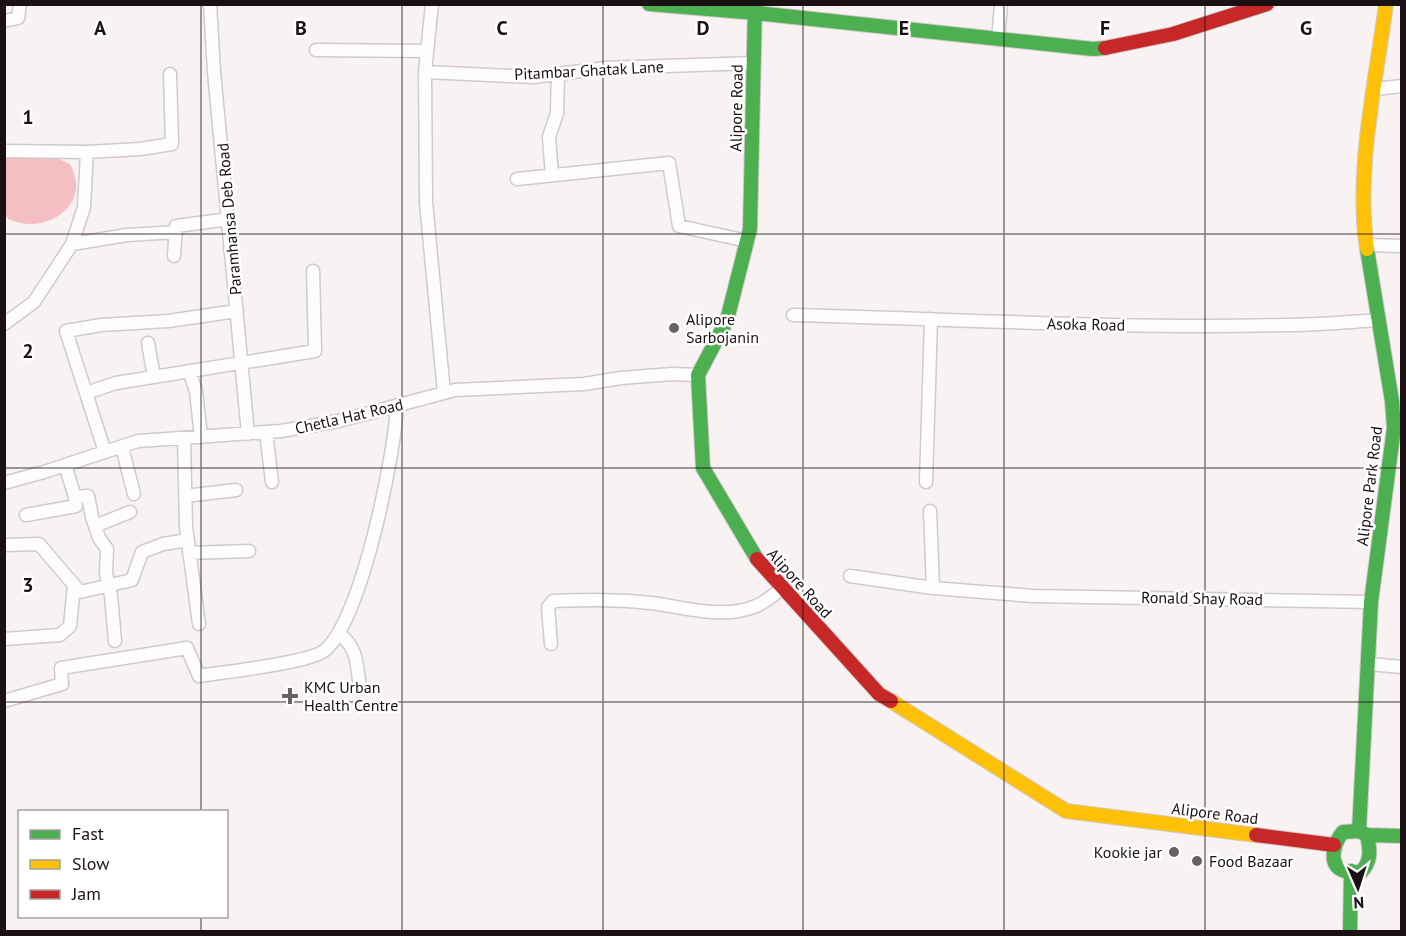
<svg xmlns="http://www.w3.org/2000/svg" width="1406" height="936" viewBox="0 0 1406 936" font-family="'PT Sans',sans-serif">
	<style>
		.water { fill: #f5bec2 }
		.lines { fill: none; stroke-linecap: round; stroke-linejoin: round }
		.street-casing { stroke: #d2c9c9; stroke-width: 15 }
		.fast-casing { stroke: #d2c9c9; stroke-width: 16 }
		.slow-casing { stroke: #d2c9c9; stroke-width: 16 }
		.jam-casing { stroke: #d2c9c9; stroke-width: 16 }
		.street { stroke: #fefdfd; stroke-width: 12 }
		.fast { stroke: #4caf50; stroke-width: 14 }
		.slow { stroke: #ffc107; stroke-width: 14 }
		.jam { stroke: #c62828; stroke-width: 14 }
		.grid { fill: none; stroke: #1c1112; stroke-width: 1.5; stroke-opacity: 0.55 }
		.poi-dot { fill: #696060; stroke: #fff; stroke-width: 2 }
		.labels { text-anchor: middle; stroke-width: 5; stroke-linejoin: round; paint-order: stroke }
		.street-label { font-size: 16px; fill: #1c1112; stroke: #fff }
		.poi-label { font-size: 16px; fill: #1c1112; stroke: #fff; text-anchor: start }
		.grid-label { font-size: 20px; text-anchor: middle; font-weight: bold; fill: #1c1112; stroke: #fff; stroke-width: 5; stroke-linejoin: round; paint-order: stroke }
	</style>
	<rect width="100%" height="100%" fill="#f8f2f2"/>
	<path class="water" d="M 21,153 L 48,154 L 70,164 C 72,168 74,173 75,177 C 83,208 48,229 21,223 C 14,221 9,221 5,215 L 5,159 Z"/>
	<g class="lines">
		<defs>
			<path id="street" d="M 210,4 L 214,72 L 248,434
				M 432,4 L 425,72 L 426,202 L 444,393
				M 4,21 L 18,18 L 20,4
				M 998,40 L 1001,4
				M 316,50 L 427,51
				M 425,72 L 534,77 L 606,68 L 754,63
				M 1375,89 L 1402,86
				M 4,151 L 87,152
				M 552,175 L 549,137 L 557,113 L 558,74
				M 517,179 L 669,163 L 679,226 L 747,241
				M 72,244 L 127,235 L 176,232
				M 1367,245 L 1402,246
				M 174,256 L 176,226 L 229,219
				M 793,315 C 956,319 1120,329 1284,325 C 1315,325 1347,322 1379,320
				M 4,324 L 34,302 L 72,244 L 84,207 L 87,152 L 140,149 L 172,144 L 170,74
				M 148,343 L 154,377
				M 189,371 L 196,391 L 201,437
				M 86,393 L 116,383 L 315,351 L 313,271
				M 266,432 L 272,482
				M 184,438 L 186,527 L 199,624
				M 122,447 L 134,494
				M 105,452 L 66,331 L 101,325 L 168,321 L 237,311
				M 926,482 L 931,319
				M 4,483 L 44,472 L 138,441 L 281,431 L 339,421 L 455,390 L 584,384 L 621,378 L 672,374 L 698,375
				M 185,496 L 236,490
				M 75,497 L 88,496 L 92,517 L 99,538 L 107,549 L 106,573 L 111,596 L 115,641
				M 930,511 L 933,588
				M 26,515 L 76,506 L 75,497 L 65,465
				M 95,526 L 130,512
				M 4,545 L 39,544 L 80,592 L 132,580 L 142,552 L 163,544 L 188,540
				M 189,553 L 249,551
				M 850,576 L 933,588 L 1033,596 L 1371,602
				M 339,634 C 358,647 357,667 360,688
				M 4,639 L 60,635 L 70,626 L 74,585
				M 551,644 L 548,607 L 553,601 C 586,600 618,599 651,603 C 684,607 723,620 756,606 C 766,602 774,594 783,588
				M 1369,664 L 1402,667
				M 4,701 L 62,684 L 61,668 L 187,648 L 199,676 C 224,672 308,663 324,651 C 361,623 395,454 397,405"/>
			<path id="fast" d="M 649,4 L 756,13 L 1093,49 L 1105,48
				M 755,4 L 750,229 L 727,320 L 698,375 L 703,468 L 757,559
				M 1359,831 L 1371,602 L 1394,428 L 1392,401 L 1367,249
				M 1367,835 C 1370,849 1372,861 1361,872 C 1355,872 1347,873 1342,870 C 1327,863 1335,841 1343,832 L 1359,831 L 1367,835 L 1402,836
				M 1350,932 L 1351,871"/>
			<path id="slow" d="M 1367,249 C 1355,172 1376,81 1386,4
				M 891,701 L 1066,811 L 1256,835"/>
			<path id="jam" d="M 1105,48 L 1173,34 L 1267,4
				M 757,559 L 879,694 L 891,701
				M 1256,835 L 1334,845"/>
		</defs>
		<use href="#street" class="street-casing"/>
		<use href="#fast" class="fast-casing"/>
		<use href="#slow" class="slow-casing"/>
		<use href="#jam" class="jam-casing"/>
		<use href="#street" class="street"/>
		<use href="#fast" class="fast"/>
		<use href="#slow" class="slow"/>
		<use href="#jam" class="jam"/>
	</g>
	<path class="grid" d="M 201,4 L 201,812M 402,4 L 402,932M 603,4 L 603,932M 803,4 L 803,932M 1004,4 L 1004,932M 1205,4 L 1205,932M 4,234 L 1402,234M 4,468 L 1402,468M 4,702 L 1402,702M 201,916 L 201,932"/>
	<g class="poi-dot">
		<circle cx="674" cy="328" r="6"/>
		<path d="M287 687h6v6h6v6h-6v6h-6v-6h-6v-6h6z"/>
		<circle cx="1174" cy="852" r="6"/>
		<circle cx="1197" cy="861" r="6"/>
	</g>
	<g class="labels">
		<g class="street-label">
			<text transform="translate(589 70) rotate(-3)" y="6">Pitambar Ghatak Lane</text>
			<text transform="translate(736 108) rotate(-89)" y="6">Alipore Road</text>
			<text transform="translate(229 219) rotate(-95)" y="6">Paramhansa Deb Road</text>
			<text transform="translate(1086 324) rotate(1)" y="6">Asoka Road</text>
			<text transform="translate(349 416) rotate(-13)" y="6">Chetla Hat Road</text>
			<text transform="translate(1369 486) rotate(-83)" y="6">Alipore Park Road</text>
			<text transform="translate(800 583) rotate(48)" y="6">Alipore Road</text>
			<text transform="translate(1202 598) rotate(1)" y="6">Ronald Shay Road</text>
			<text transform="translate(1215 813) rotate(7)" y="6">Alipore Road</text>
		</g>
		<g class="poi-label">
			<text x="686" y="325">Alipore<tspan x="686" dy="18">Sarbojanin</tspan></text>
			<text x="304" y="693">KMC Urban<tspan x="304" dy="18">Health Centre</tspan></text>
			<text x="1162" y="858" text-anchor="end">Kookie jar</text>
			<text x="1209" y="867">Food Bazaar</text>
		</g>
	</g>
	<g class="grid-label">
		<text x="100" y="35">A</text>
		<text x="301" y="35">B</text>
		<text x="502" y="35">C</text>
		<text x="703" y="35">D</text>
		<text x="904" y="35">E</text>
		<text x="1105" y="35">F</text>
		<text x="1306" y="35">G</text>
		<text x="28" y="124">1</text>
		<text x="28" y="358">2</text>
		<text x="28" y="592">3</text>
	</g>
	<rect width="1406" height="936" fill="none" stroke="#1c1112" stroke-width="12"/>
	<rect x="18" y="810" width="210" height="108" fill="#ffffff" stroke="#a4a0a0" stroke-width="1.5"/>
	<rect x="30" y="830" width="30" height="9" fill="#4caf50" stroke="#a4a0a0" stroke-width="1.5"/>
	<text x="72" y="840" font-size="18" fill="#1c1112">Fast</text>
	<rect x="30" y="860" width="30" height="9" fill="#ffc107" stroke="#a4a0a0" stroke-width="1.5"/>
	<text x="72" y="870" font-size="18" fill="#1c1112">Slow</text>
	<rect x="30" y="890" width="30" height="9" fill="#c62828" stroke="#a4a0a0" stroke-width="1.5"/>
	<text x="72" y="900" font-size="18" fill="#1c1112">Jam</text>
	<g transform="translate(1358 888) rotate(177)" stroke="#ffffff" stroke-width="4.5" paint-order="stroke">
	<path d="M0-4.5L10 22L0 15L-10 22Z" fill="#1c1112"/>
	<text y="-9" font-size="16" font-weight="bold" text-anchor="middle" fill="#1c1112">N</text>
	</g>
</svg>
